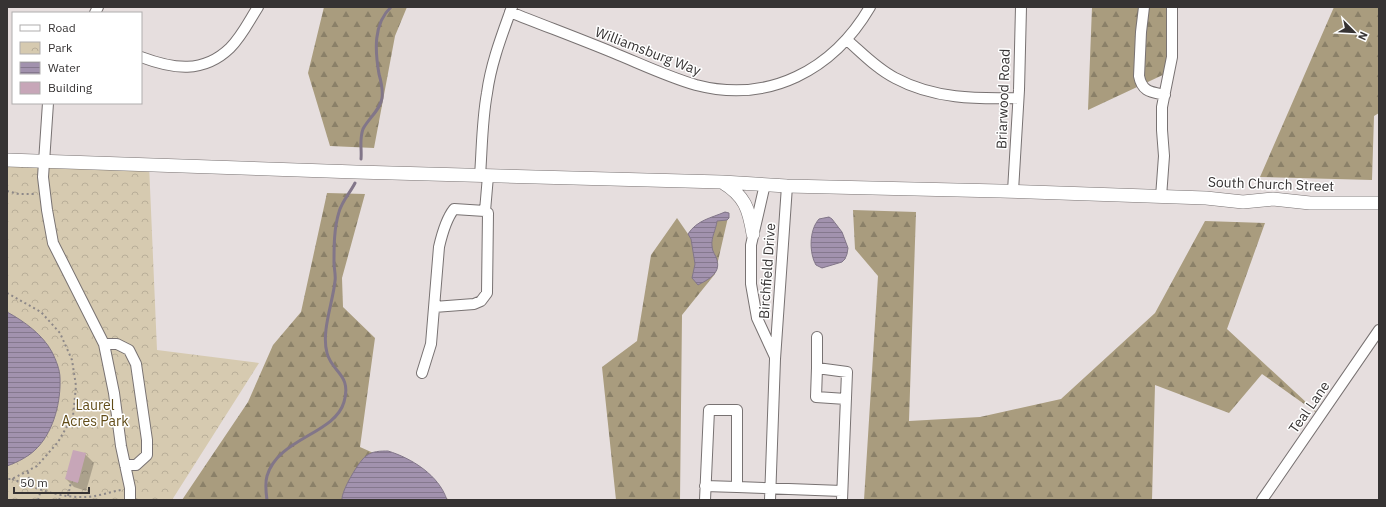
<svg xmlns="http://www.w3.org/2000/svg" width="1386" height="507" viewBox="0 0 1386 507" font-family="'IBM Plex Sans',sans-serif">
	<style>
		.forest { fill: url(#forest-firs) }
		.park { fill: url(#park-crowns) }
		.water { fill: url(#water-rules); stroke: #827689 }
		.shadow { fill: #0003 }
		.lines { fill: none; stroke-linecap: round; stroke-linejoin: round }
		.stream { stroke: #827689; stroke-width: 3 }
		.building { fill: #c7a6b8 }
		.minor-casing { stroke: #787272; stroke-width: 12 }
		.major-casing { stroke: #787272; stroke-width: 14 }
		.path { stroke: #8d8888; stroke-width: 2; stroke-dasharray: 2 3; stroke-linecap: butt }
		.minor { stroke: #fff; stroke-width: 10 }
		.major { stroke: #fff; stroke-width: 13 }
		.labels { text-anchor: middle; stroke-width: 3; stroke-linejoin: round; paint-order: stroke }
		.street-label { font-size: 14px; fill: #363333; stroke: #fff }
		.park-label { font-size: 14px; fill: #614c17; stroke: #fff }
	</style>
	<defs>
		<pattern id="forest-firs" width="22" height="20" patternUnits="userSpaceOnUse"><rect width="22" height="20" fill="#a99c7e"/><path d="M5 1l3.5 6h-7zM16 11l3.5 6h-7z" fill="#8a8068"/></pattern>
		<pattern id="park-crowns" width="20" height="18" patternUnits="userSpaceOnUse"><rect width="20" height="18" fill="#d6cab0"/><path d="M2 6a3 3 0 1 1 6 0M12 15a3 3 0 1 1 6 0" fill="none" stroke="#b8ae98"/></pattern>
		<pattern id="water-rules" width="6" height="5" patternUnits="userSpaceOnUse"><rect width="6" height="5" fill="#a292ae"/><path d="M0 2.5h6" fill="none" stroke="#85788e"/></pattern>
	</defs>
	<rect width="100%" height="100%" fill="#e6dede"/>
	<path class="forest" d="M 324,7 L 407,7 L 395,36 L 374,148 L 330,146 L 308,73 Z
		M 1092,7 L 1175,7 L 1167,73 L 1088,110 Z
		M 1334,7 L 1379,7 L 1379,113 L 1374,116 L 1372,180 L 1260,177 Z
		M 327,193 L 365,194 L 342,278 L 343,307 L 375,338 L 360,447 L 418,473 L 449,500 L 182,500 L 248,402 L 273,345 L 301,312 Z
		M 853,210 L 916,212 L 909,421 L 980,417 L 1061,399 L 1155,313 L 1205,221 L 1265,223 L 1227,329 L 1321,416 L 1262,374 L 1229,413 L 1155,385 L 1152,500 L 864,500 L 878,276 L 855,249 Z
		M 729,213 L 715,274 L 682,315 L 680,500 L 616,500 L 602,367 L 637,341 L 651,255 L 677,218 L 688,234 Z"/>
	<path class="park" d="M 7,159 L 149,164 L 157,350 L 259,363 L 172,500 L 7,500 Z"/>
	<path class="water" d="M 725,212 L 729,213 L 729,218 L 727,220 L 717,221 C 716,230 711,237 712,246 C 712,252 716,255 717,260 C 721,274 707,280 698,285 L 692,278 L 695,264 L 691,239 L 688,234 C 697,220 711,218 725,212 Z
		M 829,217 L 832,219 L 842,232 L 848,248 L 847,254 L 845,259 L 842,262 L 822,268 L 816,265 C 809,253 809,230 819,219 Z
		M 7,312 C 24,321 43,335 52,352 C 56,360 60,370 60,378 C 61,401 54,430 38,447 C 30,456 18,462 7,466 Z
		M 388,451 C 411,458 439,475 447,500 L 342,500 C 341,491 359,461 366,456 C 372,451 381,451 388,451 Z"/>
	<path class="shadow" d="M 85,454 L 94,463 L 86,491 L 74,487 L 66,479 Z"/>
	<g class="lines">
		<path class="stream" d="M 361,159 C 362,149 359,140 363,129 C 368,119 381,109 382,98 C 383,90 381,81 379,74 C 375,51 373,24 391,7
			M 267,500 C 266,493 265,483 267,476 C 278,438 335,434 344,402 C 352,374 332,373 327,353 C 321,332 333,302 335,281 C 336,275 334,269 334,263 C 334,246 334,228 339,212 C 342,201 350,193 355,183"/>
	</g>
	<path class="building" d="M 73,450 L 86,453 L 78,483 L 65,479 Z"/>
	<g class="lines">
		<defs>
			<path id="minor" d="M 1144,7 L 1141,32 L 1139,76 C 1142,92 1151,92 1165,95
				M 510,12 C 545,26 580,39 614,53 C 641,64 668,77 696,85 C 769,104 833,70 870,7
				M 95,13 L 98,7
				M 847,40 C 862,53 877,69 895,78 C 934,99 976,99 1018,98
				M 141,57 C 173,69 203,74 230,48 C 242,36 249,21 258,7
				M 48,103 L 43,177 L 47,210 L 53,243 L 104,344 L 114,393 L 121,446 L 130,488 L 130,500
				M 480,176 C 482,148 482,120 487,93 C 491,63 502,35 512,7
				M 765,184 L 751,245 L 751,284 L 757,318 L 775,357
				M 1013,191 L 1019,90 L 1021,7
				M 1161,197 L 1164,156 L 1162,130 L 1162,107 L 1172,57 L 1172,7
				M 434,307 L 474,304 L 481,301 L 487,293 L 488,213 L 485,211 L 488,176
				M 817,337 L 817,368 L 847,372 L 842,500
				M 104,344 L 117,344 L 129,350 L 136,364 L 147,440 L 147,455 L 136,465 L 125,465
				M 817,368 L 816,397 L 846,399
				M 422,373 L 431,344 L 439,247 C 442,234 446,219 454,209 L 485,211
				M 705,486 L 737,487
				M 705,500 L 709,410 L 737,410 L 737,487 L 842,491
				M 770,500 L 775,359 L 787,186
				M 1262,500 L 1379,330"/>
			<path id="major" d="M 7,160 L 356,172 L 722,182 L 787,186 L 1000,191 L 1206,198 L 1243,202 L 1273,199 L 1310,203 L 1379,203
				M 722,182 C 745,196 749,209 753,234"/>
		</defs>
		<use href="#minor" class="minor-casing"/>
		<use href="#major" class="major-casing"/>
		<path class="path" d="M 7,191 L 19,194 L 36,194
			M 7,293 L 41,312 L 60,333 L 72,360 L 76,386 L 73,416 L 58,442 L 37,466 L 12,479 L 7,479
			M 28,472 L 30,486
			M 12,479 C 35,488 60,498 84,497 C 96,497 110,492 121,490
			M 68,496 L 71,482
			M 38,500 L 41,490
			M 59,500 L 61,495"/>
		<use href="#minor" class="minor"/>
		<use href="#major" class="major"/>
	</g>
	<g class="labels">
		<g class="street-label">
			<text transform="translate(648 51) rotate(21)" y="5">Williamsburg Way</text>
			<text transform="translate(1003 99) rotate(-88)" y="5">Briarwood Road</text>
			<text transform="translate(1271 184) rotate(2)" y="5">South Church Street</text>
			<text transform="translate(767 271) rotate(-86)" y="5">Birchfield Drive</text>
			<text transform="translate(1309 407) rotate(-55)" y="5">Teal Lane</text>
		</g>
		<g class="park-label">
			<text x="95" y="410">Laurel<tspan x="95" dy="16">Acres Park</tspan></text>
		</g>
	</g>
	<rect width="1386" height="507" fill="none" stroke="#363333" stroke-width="16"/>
	<rect x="12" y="12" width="130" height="92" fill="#ffffff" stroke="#afadad"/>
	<rect x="20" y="25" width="20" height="6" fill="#ffffff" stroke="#afadad"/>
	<text x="48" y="32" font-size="12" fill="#363333">Road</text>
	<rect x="20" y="42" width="20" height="12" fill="url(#park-crowns)" stroke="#afadad"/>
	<text x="48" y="52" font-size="12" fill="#363333">Park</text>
	<rect x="20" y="62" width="20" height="12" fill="url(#water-rules)" stroke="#afadad"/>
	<text x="48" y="72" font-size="12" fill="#363333">Water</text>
	<rect x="20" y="82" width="20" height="12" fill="#c7a6b8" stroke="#afadad"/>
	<text x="48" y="92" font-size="12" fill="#363333">Building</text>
	<g transform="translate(1354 32) rotate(114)" stroke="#ffffff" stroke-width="3" paint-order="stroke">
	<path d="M0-3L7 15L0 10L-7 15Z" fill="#363333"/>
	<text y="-6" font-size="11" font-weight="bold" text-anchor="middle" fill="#363333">N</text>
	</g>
	<path d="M14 487v6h75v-6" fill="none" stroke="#363333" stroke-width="2"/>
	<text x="20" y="487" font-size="12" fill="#363333" stroke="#ffffff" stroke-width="3" paint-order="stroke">50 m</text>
</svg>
